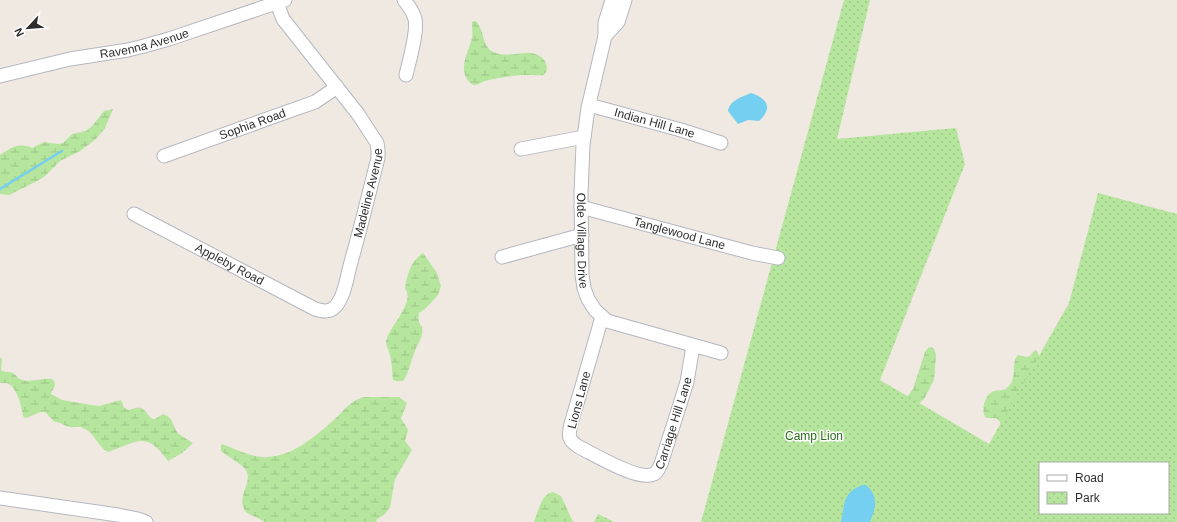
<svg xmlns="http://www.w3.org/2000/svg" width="1177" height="522" viewBox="0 0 1177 522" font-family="Helvetica,sans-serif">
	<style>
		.wetland { fill: url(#wetland-marsh) }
		.park { fill: url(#park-dots); fill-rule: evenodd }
		.water { fill: #75cff0 }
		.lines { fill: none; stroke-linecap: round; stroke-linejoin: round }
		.stream { stroke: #75cff0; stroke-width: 2.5 }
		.minor-casing { stroke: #b4b7c1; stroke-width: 15 }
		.minor { stroke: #fff; stroke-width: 13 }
		.labels { text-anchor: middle; stroke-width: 3; stroke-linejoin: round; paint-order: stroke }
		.street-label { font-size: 12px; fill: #2e2e2e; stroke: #fff }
		.park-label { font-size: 12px; fill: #2c6e1b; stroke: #fff }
	</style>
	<defs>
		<pattern id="wetland-marsh" width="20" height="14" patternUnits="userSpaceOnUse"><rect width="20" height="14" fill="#b6e59e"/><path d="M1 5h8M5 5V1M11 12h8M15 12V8" fill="none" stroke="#9dc588"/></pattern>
		<pattern id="park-dots" width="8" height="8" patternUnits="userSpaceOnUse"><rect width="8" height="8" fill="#b6e59e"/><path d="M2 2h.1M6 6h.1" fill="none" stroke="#9dc588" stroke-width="1.8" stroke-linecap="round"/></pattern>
	</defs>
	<rect width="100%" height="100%" fill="#efe9e1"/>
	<path class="wetland" d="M 475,21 C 486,29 480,48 496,53 C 511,59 533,45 545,61 C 546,64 547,67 547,70 C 546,72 545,74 543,75 C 539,76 520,74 513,76 C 504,77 494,79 485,81 C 482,82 478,85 474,85 C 471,84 469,82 467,79 C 459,66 469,51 472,38 C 473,33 472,27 472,22 Z
		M 113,109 L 105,128 L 96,139 L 80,151 L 60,161 L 45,176 L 39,180 L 9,195 L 0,194 L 0,155 C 11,148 18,142 32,148 L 44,142 L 58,144 L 63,143 L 72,134 L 86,131 L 93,125 L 104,111 Z
		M 423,253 L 437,273 L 441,286 L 438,295 L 425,309 L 419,313 C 418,319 418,322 422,327 C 424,337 417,344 414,354 C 410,363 409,373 403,381 L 396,381 L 393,380 C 392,372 392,360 389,352 C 388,347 384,344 387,338 C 392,324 415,302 405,288 C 408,273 410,262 423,253 Z
		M 931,347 L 934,349 L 936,354 L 934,380 L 924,399 L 914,408 L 905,400 L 913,389 L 925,352 L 928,348 Z
		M 1036,350 L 1038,352 L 1039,358 L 970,522 L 1002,428 L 1000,422 L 996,418 L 986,418 C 980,411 985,394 994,391 C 1000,390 1004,391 1008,387 C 1018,378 1010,364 1018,355 L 1027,357 L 1031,355 L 1033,352 Z
		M 0,357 L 2,359 L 1,370 C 5,373 9,371 13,373 C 16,375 18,378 20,379 C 30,384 42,377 52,379 C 59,384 52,389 51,394 L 62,400 L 91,405 L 99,406 L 121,400 L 124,408 L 129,410 C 144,404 142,409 152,419 L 155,419 L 163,414 C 174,417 172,427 179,434 C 183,437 188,440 193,443 L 182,453 L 168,461 C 145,430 138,442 108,452 C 98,447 94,432 83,428 C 79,426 74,428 70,427 C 64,426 61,422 55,422 C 51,419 48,414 45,412 C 41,410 31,417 25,418 L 23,416 C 22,408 17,385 6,383 C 6,383 1,383 0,383 Z
		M 365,397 L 399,397 L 407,403 L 401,418 L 408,430 L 405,441 L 412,450 L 395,479 L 390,507 L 385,514 L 376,520 L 377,522 L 264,522 C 259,516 248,517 244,509 C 237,496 253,482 246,470 C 242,464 227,456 221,451 L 221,445 L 222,444 C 233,448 243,453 255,456 C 287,463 316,436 338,416 C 346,408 353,399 365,397 Z
		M 553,492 L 561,496 L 573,522 L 534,522 C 538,512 541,494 553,492 Z"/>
	<path class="park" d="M 844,0 L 870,0 L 837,139 L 956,128 L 965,164 L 880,380 L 989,444 L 1069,303 L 1098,193 L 1177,214 L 1177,522 L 701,522 ZM 1040,463 L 1168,463 L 1168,513 L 1040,513 Z
		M 598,514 L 614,522 L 594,522 Z"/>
	<path class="water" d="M 751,93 C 768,99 773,108 759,121 L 748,120 L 738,124 L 728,111 C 730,100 742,97 751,93 Z
		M 863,485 L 866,485 C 879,496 876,508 870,522 L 841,522 C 845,505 842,492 863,485 Z"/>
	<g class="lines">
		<path class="stream" d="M 0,189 L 62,151"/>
		<defs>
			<g id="minor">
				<path d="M 404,0 C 409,6 413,11 415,19 C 418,31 409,62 406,75"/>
				<path id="s1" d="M 612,0 L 605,23 L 605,36 L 588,108 L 583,145 L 581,193 L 582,275 L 584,288 L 588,299 L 595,310 L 607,321 L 721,353"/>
				<path d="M 605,36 L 618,22 L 625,0"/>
				<path id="s2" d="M 0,76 L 70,59 L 128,50 L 144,46 L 169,39 L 285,0"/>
				<path id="s3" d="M 589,105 L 681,130 L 721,143"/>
				<path d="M 521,149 L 584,137"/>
				<path id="s4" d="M 164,156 L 295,109 L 315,102 L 337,87"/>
				<path id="s5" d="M 581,207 L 752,253 L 778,258"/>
				<path id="s6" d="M 134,214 L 315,309 C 322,311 329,313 335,307 C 345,296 347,276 351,262 C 361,227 369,193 378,158 L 378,150 L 377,143 L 358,114 L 283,19 L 277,3"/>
				<path d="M 502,257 L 582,235"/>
				<path id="s7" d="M 602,317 L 571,424 C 568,436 568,440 579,447 C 594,454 639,482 654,474 C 658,472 659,467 661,464 L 687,382 L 693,346"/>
				<path d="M 0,498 L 118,515 L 138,519 L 146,522"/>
			</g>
		</defs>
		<use href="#minor" class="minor-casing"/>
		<use href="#minor" class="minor"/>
	</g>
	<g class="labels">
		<g class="street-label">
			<text dy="4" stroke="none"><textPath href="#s2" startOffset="148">Ravenna Avenue</textPath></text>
			<text dy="4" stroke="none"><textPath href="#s3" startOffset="68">Indian Hill Lane</textPath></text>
			<text dy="4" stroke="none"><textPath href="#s4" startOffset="94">Sophia Road</textPath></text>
			<text dy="4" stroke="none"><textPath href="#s6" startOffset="345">Madeline Avenue</textPath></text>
			<text dy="4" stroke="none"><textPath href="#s5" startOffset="102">Tanglewood Lane</textPath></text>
			<text dy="4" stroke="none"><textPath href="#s1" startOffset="244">Olde Village Drive</textPath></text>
			<text dy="4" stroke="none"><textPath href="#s6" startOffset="108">Appleby Road</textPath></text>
			<text transform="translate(579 400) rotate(-75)" y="4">Lions Lane</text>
			<text dy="4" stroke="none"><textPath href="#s7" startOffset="275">Carriage Hill Lane</textPath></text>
		</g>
		<g class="park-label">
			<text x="814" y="440">Camp Lion</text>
		</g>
	</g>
	<rect x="1039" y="462" width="130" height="52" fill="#ffffff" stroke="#ababab"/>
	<rect x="1047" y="475" width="20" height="6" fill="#ffffff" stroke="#ababab"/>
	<text x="1075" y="482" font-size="12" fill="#2e2e2e">Road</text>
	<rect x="1047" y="492" width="20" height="12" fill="url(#park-dots)" stroke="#ababab"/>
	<text x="1075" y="502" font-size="12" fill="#2e2e2e">Park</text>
	<g transform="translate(28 28) rotate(244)" stroke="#ffffff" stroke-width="3" paint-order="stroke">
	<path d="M0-3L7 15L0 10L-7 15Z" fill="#2e2e2e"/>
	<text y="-6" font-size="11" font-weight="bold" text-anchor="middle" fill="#2e2e2e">N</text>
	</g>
</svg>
